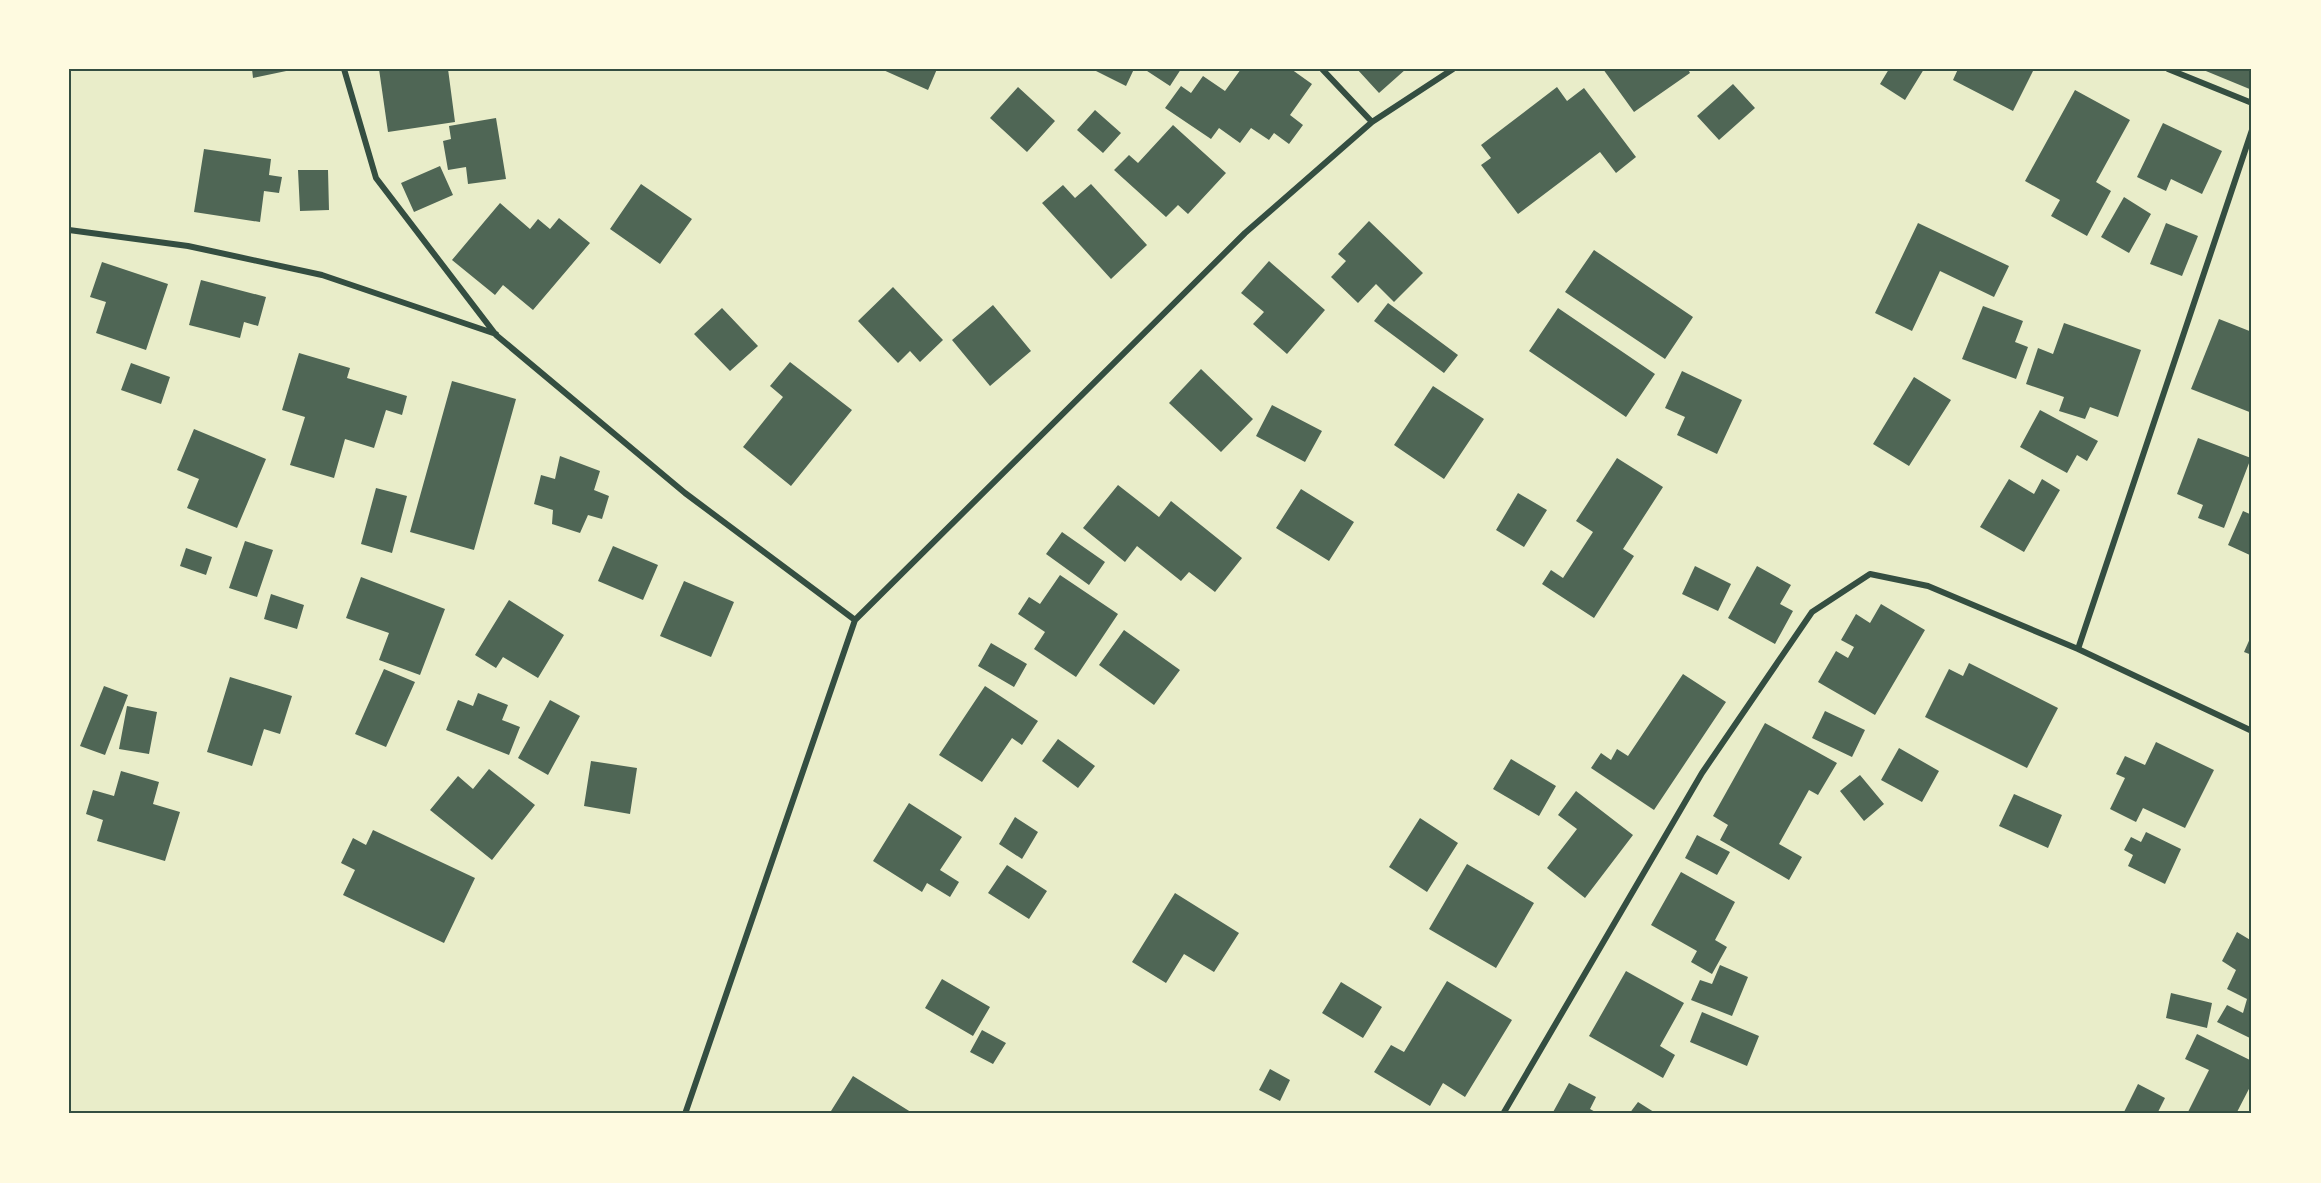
<svg xmlns="http://www.w3.org/2000/svg" width="2321" height="1183" viewBox="0 0 2321 1183" font-family="'Nunito Sans',sans-serif">
	<style>
		.building { fill: #4f6655 }
		.lines { fill: none; stroke-linecap: round; stroke-linejoin: round }
		.minor { stroke: #344e41; stroke-width: 6 }
		.neatline { fill: none; stroke: #344e41; stroke-width: 2 }
	</style>
	<rect width="100%" height="100%" fill="#e9edc9"/>
	<path class="building" d="M 252,69 L 291,69 L 291,70 L 253,78 Z
		M 379,69 L 448,69 L 455,122 L 388,132 Z
		M 881,69 L 937,69 L 928,90 Z
		M 1092,69 L 1134,69 L 1126,86 Z
		M 1144,69 L 1181,69 L 1170,86 Z
		M 1241,69 L 1291,69 L 1312,84 L 1290,115 L 1303,125 L 1289,144 L 1274,133 L 1269,140 L 1251,128 L 1240,143 L 1219,128 L 1211,139 L 1165,108 L 1181,86 L 1191,93 L 1203,76 L 1225,91 Z
		M 1357,69 L 1406,69 L 1379,93 Z
		M 1603,69 L 1688,69 L 1690,73 L 1634,112 Z
		M 1889,69 L 1924,69 L 1905,100 L 1880,84 Z
		M 1958,69 L 2034,69 L 2013,111 L 1953,80 Z
		M 2201,69 L 2252,69 L 2252,90 Z
		M 1733,84 L 1755,108 L 1719,140 L 1697,116 Z
		M 1018,87 L 1055,121 L 1027,152 L 990,118 Z
		M 1557,87 L 1567,101 L 1584,88 L 1636,157 L 1616,173 L 1600,152 L 1518,214 L 1481,165 L 1491,158 L 1481,145 Z
		M 2075,90 L 2130,120 L 2096,182 L 2111,191 L 2087,236 L 2051,216 L 2060,200 L 2025,181 Z
		M 1095,110 L 1121,133 L 1103,153 L 1077,130 Z
		M 496,118 L 506,179 L 468,184 L 466,167 L 448,170 L 443,141 L 451,139 L 449,126 Z
		M 2163,123 L 2222,151 L 2202,194 L 2171,179 L 2166,191 L 2137,177 Z
		M 1173,125 L 1226,173 L 1188,214 L 1178,205 L 1166,217 L 1114,170 L 1129,155 L 1138,163 Z
		M 204,149 L 271,159 L 269,175 L 282,177 L 279,193 L 264,191 L 260,222 L 194,212 Z
		M 440,166 L 453,195 L 414,212 L 401,183 Z
		M 298,170 L 328,170 L 329,210 L 300,211 Z
		M 641,184 L 692,219 L 660,264 L 610,229 Z
		M 1091,184 L 1147,245 L 1111,279 L 1042,203 L 1063,185 L 1075,198 Z
		M 2124,197 L 2151,214 L 2129,253 L 2101,237 Z
		M 500,203 L 530,229 L 538,219 L 550,229 L 559,218 L 590,243 L 533,310 L 503,285 L 495,295 L 452,260 Z
		M 1369,221 L 1423,273 L 1394,302 L 1376,284 L 1358,303 L 1331,277 L 1346,261 L 1338,254 Z
		M 1918,223 L 2009,266 L 1994,297 L 1940,271 L 1912,331 L 1875,313 Z
		M 2166,223 L 2198,236 L 2182,276 L 2150,264 Z
		M 1594,250 L 1693,317 L 1665,359 L 1565,292 Z
		M 1269,261 L 1325,310 L 1287,354 L 1253,324 L 1264,312 L 1241,293 Z
		M 102,262 L 168,284 L 146,350 L 96,333 L 106,302 L 90,297 Z
		M 201,280 L 266,297 L 258,326 L 244,322 L 240,338 L 189,325 Z
		M 893,287 L 943,340 L 920,362 L 910,351 L 898,363 L 858,321 Z
		M 1388,303 L 1458,355 L 1444,373 L 1374,321 Z
		M 993,305 L 1031,351 L 990,386 L 952,340 Z
		M 1983,306 L 2023,321 L 2015,342 L 2028,347 L 2016,379 L 1962,359 Z
		M 722,308 L 758,346 L 730,371 L 694,334 Z
		M 1558,308 L 1655,374 L 1626,417 L 1529,351 Z
		M 2219,319 L 2252,332 L 2252,413 L 2191,389 Z
		M 2064,323 L 2141,350 L 2118,417 L 2090,407 L 2085,419 L 2059,411 L 2064,397 L 2026,384 L 2038,348 L 2053,354 Z
		M 299,353 L 350,368 L 347,378 L 407,396 L 402,415 L 386,410 L 374,448 L 345,439 L 334,478 L 290,465 L 305,417 L 282,410 Z
		M 790,362 L 852,410 L 791,486 L 743,447 L 783,397 L 770,386 Z
		M 131,363 L 170,377 L 161,404 L 121,390 Z
		M 1201,369 L 1253,419 L 1221,452 L 1169,403 Z
		M 1682,371 L 1742,400 L 1717,454 L 1677,435 L 1685,417 L 1665,408 Z
		M 1914,377 L 1951,400 L 1909,466 L 1873,444 Z
		M 452,381 L 516,399 L 474,550 L 410,532 Z
		M 1433,386 L 1484,419 L 1444,479 L 1394,445 Z
		M 1272,405 L 1322,431 L 1305,462 L 1256,436 Z
		M 2040,410 L 2098,441 L 2087,461 L 2077,455 L 2067,473 L 2020,447 Z
		M 194,429 L 266,459 L 237,528 L 187,508 L 199,479 L 177,470 Z
		M 2198,438 L 2251,458 L 2224,528 L 2198,518 L 2203,505 L 2177,494 Z
		M 560,456 L 600,471 L 594,490 L 609,496 L 602,519 L 588,515 L 580,533 L 552,524 L 553,510 L 534,504 L 541,475 L 555,479 Z
		M 1617,458 L 1663,487 L 1623,549 L 1634,556 L 1594,618 L 1542,584 L 1551,570 L 1563,578 L 1593,532 L 1576,521 Z
		M 2009,479 L 2034,494 L 2042,479 L 2060,490 L 2024,552 L 1980,527 Z
		M 1118,485 L 1159,517 L 1171,501 L 1242,558 L 1215,592 L 1189,572 L 1181,581 L 1137,546 L 1125,562 L 1083,528 Z
		M 376,488 L 407,496 L 392,553 L 361,544 Z
		M 1301,489 L 1354,522 L 1329,561 L 1276,528 Z
		M 1518,493 L 1547,510 L 1524,547 L 1496,530 Z
		M 2243,511 L 2252,515 L 2252,556 L 2228,545 Z
		M 1062,532 L 1105,562 L 1089,585 L 1046,554 Z
		M 245,541 L 273,550 L 257,597 L 229,588 Z
		M 613,546 L 658,565 L 643,600 L 598,581 Z
		M 186,548 L 212,557 L 206,575 L 180,566 Z
		M 1695,566 L 1731,584 L 1718,611 L 1682,594 Z
		M 1757,566 L 1791,585 L 1780,604 L 1793,611 L 1775,644 L 1728,618 Z
		M 1060,575 L 1118,614 L 1076,677 L 1034,649 L 1045,632 L 1018,614 L 1029,597 L 1040,604 Z
		M 361,577 L 445,609 L 420,675 L 379,660 L 389,633 L 346,618 Z
		M 684,581 L 734,602 L 711,657 L 660,636 Z
		M 271,594 L 304,605 L 297,629 L 264,619 Z
		M 509,600 L 564,635 L 538,678 L 503,657 L 496,668 L 475,655 Z
		M 1881,604 L 1925,630 L 1875,715 L 1818,682 L 1836,651 L 1848,658 L 1854,647 L 1841,640 L 1856,614 L 1870,623 Z
		M 1124,630 L 1180,670 L 1154,705 L 1099,665 Z
		M 2252,634 L 2252,655 L 2244,652 Z
		M 991,643 L 1027,664 L 1014,687 L 978,666 Z
		M 1969,663 L 2058,708 L 2027,768 L 1925,717 L 1949,669 L 1963,676 Z
		M 384,669 L 415,682 L 386,747 L 355,734 Z
		M 1683,674 L 1726,702 L 1654,810 L 1591,768 L 1601,753 L 1611,760 L 1617,749 L 1628,756 Z
		M 230,677 L 292,696 L 280,734 L 264,729 L 252,766 L 207,752 Z
		M 104,686 L 128,695 L 105,755 L 80,746 Z
		M 985,686 L 1038,721 L 1022,745 L 1012,738 L 982,782 L 939,755 Z
		M 478,693 L 508,705 L 502,720 L 520,727 L 509,755 L 446,730 L 458,700 L 473,706 Z
		M 550,700 L 580,716 L 548,775 L 518,758 Z
		M 127,706 L 157,712 L 149,754 L 119,749 Z
		M 1825,711 L 1865,730 L 1852,757 L 1812,738 Z
		M 1765,723 L 1837,763 L 1818,795 L 1809,790 L 1779,844 L 1802,857 L 1789,880 L 1720,840 L 1728,825 L 1713,816 Z
		M 1058,739 L 1095,766 L 1078,788 L 1042,761 Z
		M 2156,742 L 2214,770 L 2185,828 L 2143,808 L 2136,822 L 2110,809 L 2125,778 L 2116,774 L 2125,756 L 2145,765 Z
		M 1899,748 L 1939,771 L 1922,802 L 1881,780 Z
		M 1511,759 L 1556,786 L 1539,816 L 1493,789 Z
		M 591,761 L 637,768 L 630,814 L 584,806 Z
		M 489,769 L 535,805 L 492,860 L 430,810 L 458,776 L 473,789 Z
		M 121,771 L 159,782 L 153,804 L 180,812 L 165,861 L 97,841 L 103,820 L 86,814 L 93,790 L 114,796 Z
		M 1860,775 L 1884,804 L 1864,821 L 1840,791 Z
		M 1576,791 L 1633,835 L 1585,898 L 1547,868 L 1577,829 L 1558,815 Z
		M 2014,794 L 2062,815 L 2048,848 L 1999,826 Z
		M 909,803 L 962,837 L 940,870 L 959,882 L 950,897 L 927,883 L 922,892 L 873,861 Z
		M 1015,817 L 1038,832 L 1022,859 L 999,844 Z
		M 1420,818 L 1458,843 L 1427,892 L 1389,867 Z
		M 373,830 L 475,878 L 444,943 L 343,895 L 355,870 L 341,863 L 353,838 L 366,845 Z
		M 2146,832 L 2181,849 L 2165,884 L 2128,866 L 2133,855 L 2124,850 L 2131,837 L 2141,842 Z
		M 1697,835 L 1730,852 L 1717,875 L 1685,858 Z
		M 1467,864 L 1534,903 L 1496,968 L 1429,929 Z
		M 1007,865 L 1047,891 L 1029,919 L 988,893 Z
		M 1681,872 L 1735,902 L 1715,940 L 1727,947 L 1712,974 L 1691,962 L 1697,951 L 1651,925 Z
		M 1175,893 L 1239,933 L 1214,972 L 1184,954 L 1166,983 L 1132,962 Z
		M 2237,932 L 2252,941 L 2252,1039 L 2217,1022 L 2227,1005 L 2243,1013 L 2247,999 L 2227,989 L 2236,970 L 2222,961 Z
		M 1720,965 L 1748,977 L 1732,1016 L 1691,1000 L 1700,980 L 1712,984 Z
		M 1626,971 L 1684,1003 L 1660,1046 L 1675,1055 L 1663,1078 L 1589,1036 Z
		M 942,979 L 990,1007 L 973,1036 L 925,1008 Z
		M 1447,981 L 1512,1020 L 1465,1097 L 1443,1083 L 1430,1106 L 1374,1072 L 1391,1045 L 1404,1052 Z
		M 1341,982 L 1382,1007 L 1363,1038 L 1322,1013 Z
		M 2171,993 L 2212,1003 L 2207,1028 L 2166,1018 Z
		M 1702,1012 L 1759,1036 L 1747,1066 L 1690,1042 Z
		M 982,1030 L 1006,1043 L 993,1064 L 970,1052 Z
		M 2197,1034 L 2252,1061 L 2252,1083 L 2236,1114 L 2187,1114 L 2209,1070 L 2185,1059 Z
		M 1270,1069 L 1290,1080 L 1280,1101 L 1259,1090 Z
		M 853,1076 L 914,1114 L 835,1114 L 831,1111 Z
		M 1569,1083 L 1596,1097 L 1590,1109 L 1599,1114 L 1552,1114 Z
		M 2138,1084 L 2165,1098 L 2157,1114 L 2123,1114 Z
		M 1638,1102 L 1657,1114 L 1629,1114 Z"/>
	<g class="lines">
		<path class="minor" d="M 344,69 L 376,178 L 496,335 L 685,493 L 855,620
			M 1322,69 L 1372,122
			M 2168,69 L 2252,103
			M 69,230 L 188,246 L 322,275 L 496,334
			M 2078,649 L 2252,130
			M 685,1114 L 855,620 L 1245,233 L 1372,122 L 1453,69
			M 1503,1114 L 1702,773 L 1812,612 L 1870,574 L 1928,586 L 2078,649 L 2252,731"/>
	</g>
	<rect width="2321" height="1183" fill="none" stroke="#fefae0" stroke-width="141"/>
	<rect x="70" y="70" width="2180" height="1042" class="neatline"/>
</svg>
